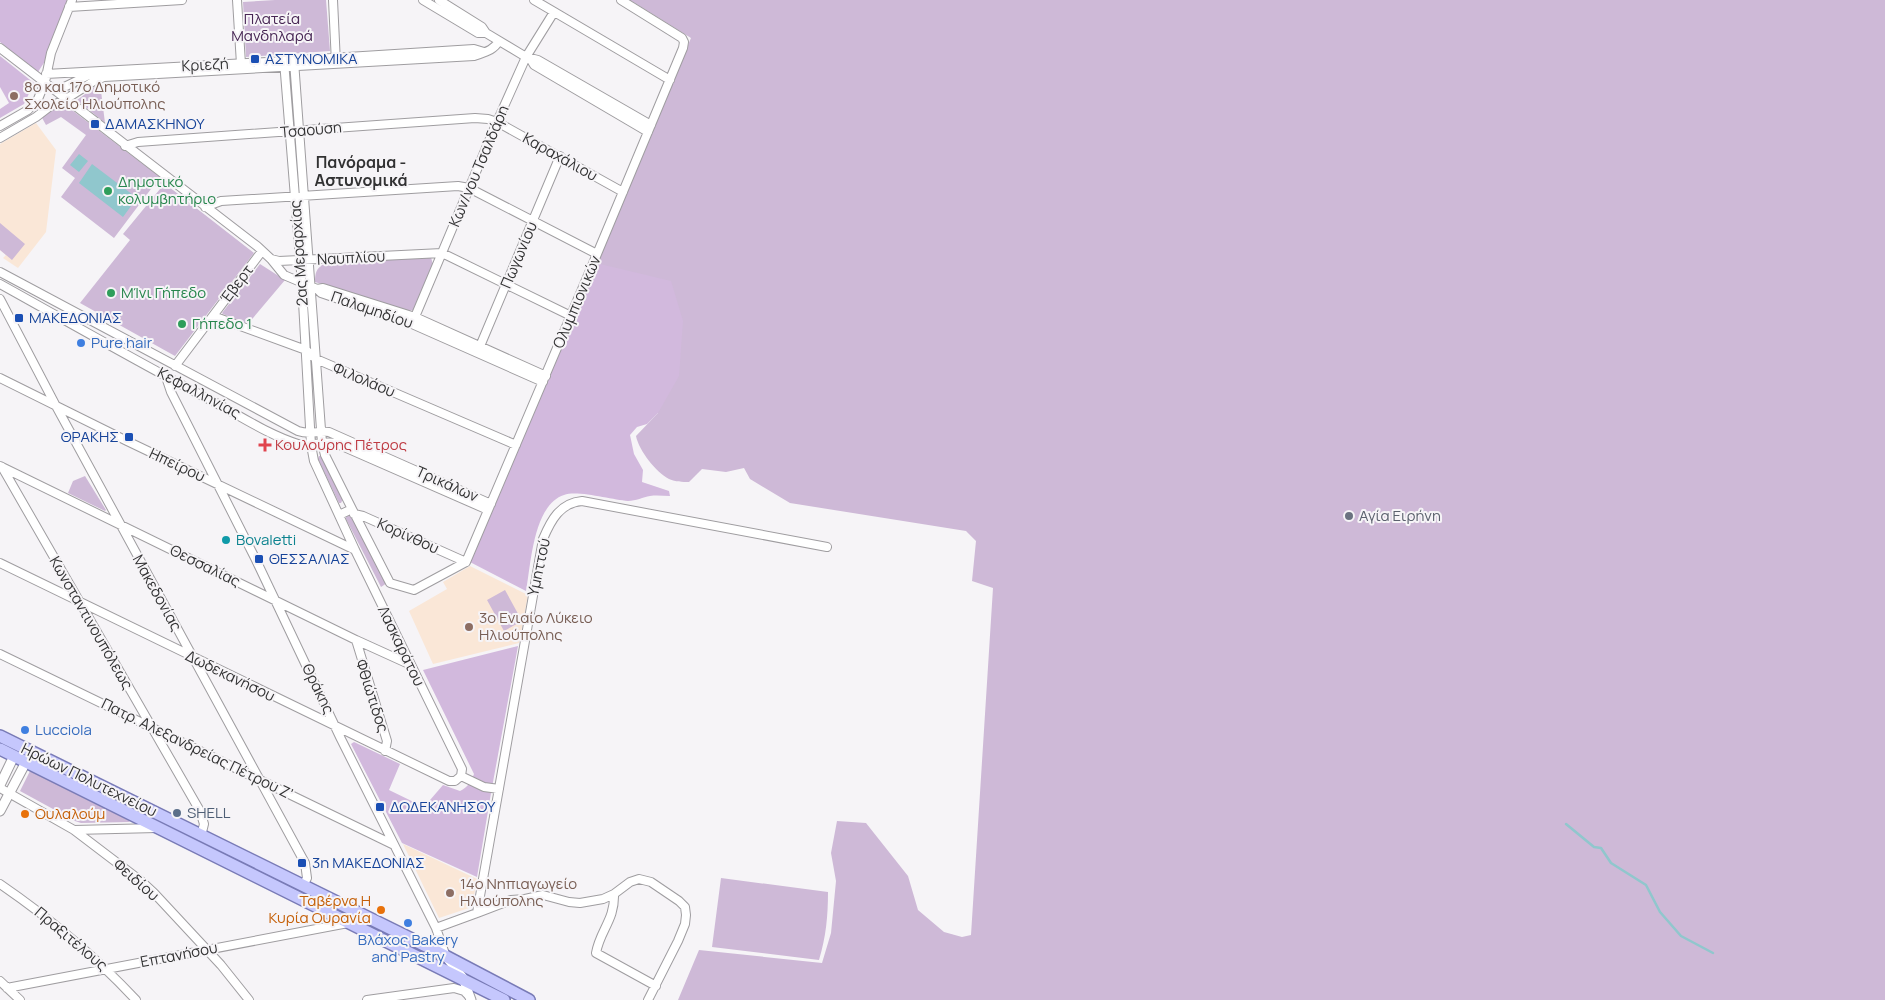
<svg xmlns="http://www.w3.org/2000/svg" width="1885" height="1000" viewBox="0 0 1885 1000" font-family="Manrope,sans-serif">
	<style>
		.education { fill: #fae7d7 }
		.green { fill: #ceb9d7 }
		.forest { fill: #d2b9dd }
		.water { fill: #90c7cd }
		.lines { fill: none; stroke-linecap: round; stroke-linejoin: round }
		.stream { stroke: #90c7cd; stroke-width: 2.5 }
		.minor-casing { stroke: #9f9da0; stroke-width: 10 }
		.tertiary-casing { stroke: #9f9da0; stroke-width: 11 }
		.primary-casing { stroke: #797bb6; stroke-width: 14 }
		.minor { stroke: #fff; stroke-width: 8 }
		.tertiary { stroke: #fff; stroke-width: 9 }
		.primary { stroke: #c5c7fd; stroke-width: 11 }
		.transit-dot { fill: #1a4fb4; stroke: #f6f4f7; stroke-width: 2 }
		.education-dot { fill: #8d6e63; stroke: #f6f4f7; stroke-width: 2 }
		.leisure-dot { fill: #2e9e5b; stroke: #f6f4f7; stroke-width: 2 }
		.shop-dot { fill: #3f7fe0; stroke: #f6f4f7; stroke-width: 2 }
		.health-dot { fill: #e0444e; stroke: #f6f4f7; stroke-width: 2 }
		.worship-dot { fill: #6b7280; stroke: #f6f4f7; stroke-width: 2 }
		.culture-dot { fill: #0f9aa8; stroke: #f6f4f7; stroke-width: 2 }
		.service-dot { fill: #5c6f8a; stroke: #f6f4f7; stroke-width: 2 }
		.food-dot { fill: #e8710a; stroke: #f6f4f7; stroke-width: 2 }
		.labels { text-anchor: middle; stroke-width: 4; stroke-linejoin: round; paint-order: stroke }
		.park-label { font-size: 15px; fill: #472654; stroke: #f6f4f7 }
		.transit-label { font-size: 15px; fill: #164399; stroke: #f6f4f7; text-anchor: start }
		.street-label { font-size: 15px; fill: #323233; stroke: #f6f4f7 }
		.education-label { font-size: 15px; fill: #785e54; stroke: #f6f4f7; text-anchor: start }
		.leisure-label { font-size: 15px; fill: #27864d; stroke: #f6f4f7; text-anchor: start }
		.shop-label { font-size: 15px; fill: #366cbe; stroke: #f6f4f7; text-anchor: start }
		.health-label { font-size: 15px; fill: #be3a42; stroke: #f6f4f7; text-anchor: start }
		.worship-label { font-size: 15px; fill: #5b616d; stroke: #f6f4f7; text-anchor: start }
		.culture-label { font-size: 15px; fill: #0d838f; stroke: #f6f4f7; text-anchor: start }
		.service-label { font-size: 15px; fill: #4e5e75; stroke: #f6f4f7; text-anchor: start }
		.food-label { font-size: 15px; fill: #c56008; stroke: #f6f4f7; text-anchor: start }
		.neighbourhood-label { font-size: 16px; font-weight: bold; fill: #323233; stroke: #f6f4f7 }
	</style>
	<rect width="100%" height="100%" fill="#f6f4f7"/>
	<path class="education" d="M 36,123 L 56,150 L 46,232 L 18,268 L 3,258 L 6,255 L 0,250 L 0,144 Z
		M 470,566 L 528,595 L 519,643 L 433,664 L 409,611 L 447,589 L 443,582 Z
		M 403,844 L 477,879 L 472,907 L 439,918 Z"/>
	<path class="green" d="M 275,0 L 326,0 L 330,51 L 246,57 L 243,2 Z
		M 630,0 L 1885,0 L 1885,1000 L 678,1000 L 699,950 L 822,963 L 831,933 L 836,881 L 831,853 L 837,821 L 866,823 L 908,876 L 918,910 L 944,932 L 962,937 L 971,935 L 993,588 L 972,581 L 976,541 L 966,531 L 790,503 L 750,479 L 744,468 L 726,472 L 702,469 L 689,482 C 682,482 676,482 669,479 C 656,472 639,451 636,436 L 658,413 L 596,263 L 691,38 Z
		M 100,83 L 105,123 L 77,100 Z
		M 64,104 L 165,181 L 164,183 L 254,253 L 175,356 L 80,303 L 130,240 L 123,234 L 160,189 L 154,185 L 114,238 L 61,197 L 75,178 L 62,168 L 86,135 L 61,117 L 46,125 L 41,116 Z
		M 0,223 L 25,244 L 12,260 L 0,250 Z
		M 431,257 L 433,265 L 419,301 L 413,310 L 406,311 L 315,282 C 315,274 316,268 324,264 Z
		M 260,264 L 285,280 L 248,324 L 223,314 L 222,313 Z
		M 319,456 L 321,456 L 343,499 L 341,503 L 339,503 L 318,459 Z
		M 85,476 L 106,510 L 105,511 L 68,493 L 73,481 Z
		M 349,515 L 353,519 L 387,583 L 381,587 L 346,519 L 346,517 Z
		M 505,590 L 522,621 L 504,631 L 487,600 Z
		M 30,771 L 130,821 L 129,822 L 81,823 L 75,821 L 20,791 Z
		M 721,878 L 828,892 C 828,916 826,937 819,960 L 712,947 Z"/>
	<path class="forest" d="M 0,0 L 68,0 L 47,58 L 38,72 L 0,42 Z
		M 0,56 L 34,83 L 24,104 L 0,118 L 0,109 L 9,103 L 0,87 Z
		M 596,263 L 671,281 L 683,321 L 679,376 L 658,413 L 647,424 L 637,427 L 630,435 L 634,454 L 643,470 L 642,482 L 669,491 L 670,496 C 663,496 657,495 650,496 C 643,497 636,501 628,501 C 612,500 578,490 564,495 C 533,505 531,565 526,591 L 468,561 Z
		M 518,646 L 491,793 L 477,877 L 402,843 L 351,744 L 354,742 L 400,764 L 389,790 L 424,807 L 443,785 L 460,791 C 468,787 471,782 474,774 L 423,670 Z
		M 201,840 L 310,894 L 308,896 L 200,842 Z
		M 316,897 L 433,954 L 431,957 L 315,899 Z"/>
	<path class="water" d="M 79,154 L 88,161 L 79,172 L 70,165 Z
		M 92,164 L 137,198 L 123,217 L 79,183 Z"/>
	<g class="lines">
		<path class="stream" d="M 1566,824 L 1594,847 L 1601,848 L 1611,863 L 1646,885 L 1660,912 L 1681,936 L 1713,953"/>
		<defs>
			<path id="minor" d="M 237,0 L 241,64
				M 333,0 L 336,63
				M 423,0 L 478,33 L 486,33
				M 439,0 L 482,27 L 486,33 L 526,57 L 538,60 L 651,125
				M 534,0 L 670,80
				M 69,7 L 182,0
				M 0,48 L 257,246 L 271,259 L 279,261 L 442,253 L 571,316
				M 531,60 L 534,65 L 648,132
				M 284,61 L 302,284 L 311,445 L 314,461 L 355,550 L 462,769 L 461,776
				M 294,61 L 322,443 L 325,455 L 352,509 L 339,515
				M 46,74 L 284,61 L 474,49 L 484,52
				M 56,91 L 95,72
				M 0,126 L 28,110 L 38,99 L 45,82 L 51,53 L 72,0
				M 0,138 L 36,117 L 49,107 L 66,99 L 94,81 L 104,77 L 474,56 C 485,52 493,51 499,41
				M 125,146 L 138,142 L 475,118 L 488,119 L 497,122 L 623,192
				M 205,207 L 221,201 L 458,186 L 469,188 L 597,254
				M 271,259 L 284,275 L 317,289 L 321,293 L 412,324 L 543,382
				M 0,272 L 298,431 C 309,435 318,431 329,432 L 491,504
				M 0,284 C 72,324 143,365 216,403 C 242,417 269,435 298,444 C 310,448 322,440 335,443 L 488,510
				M 317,289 L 323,288 L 415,317 L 546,376
				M 0,299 L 56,406 L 305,863 L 307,878 L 303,886
				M 213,316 L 306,350 L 316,359 L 516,445
				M 412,324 L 497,122 L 526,57 L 554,12
				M 478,351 L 560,156
				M 175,366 L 262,251
				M 166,377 L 171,392 L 256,560 L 341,739 L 436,928 L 446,957
				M 0,378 L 127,441 L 355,550
				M 0,466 L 356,640 L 411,665
				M 2,467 L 200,811 L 204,824 L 201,836
				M 352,509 L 390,583 L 414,590 L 466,562 L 597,254 L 683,48 L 684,42 L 682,38 L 621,0
				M 354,514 L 363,516 L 466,562
				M 0,563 L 449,781 L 455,781 L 461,776
				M 356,640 L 387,741 L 385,751
				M 0,654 L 394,845
				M 461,776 L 484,787 L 499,789
				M 0,788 L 74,830 L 141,881 L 154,893 L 221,965 L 249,1000
				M 74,830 L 157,828
				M 0,884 C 51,919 94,955 136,1000
				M 614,894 C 615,920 600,930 596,953 L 656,986
				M 477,913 L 511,900 L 525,899 L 543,895 L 569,902 L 580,903 L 603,899 L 614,894 L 630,882 L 639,879 L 651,882 L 679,901 L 685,907 L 686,915 L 685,924 L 678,941 L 648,1000
				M 436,928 L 477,913 L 543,539 C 551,520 560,503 582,501 L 827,547
				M 0,981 L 20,1000
				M 7,988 L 348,923
				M 367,1000 L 454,988 L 464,991 L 469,996"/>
			<path id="tertiary" d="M 0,785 L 14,756
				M 0,811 L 26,762
				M 448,959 L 463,978 L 471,1000"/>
			<path id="primary" d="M 0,736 L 434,950 L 529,1000
				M 0,749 L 504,1000"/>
		</defs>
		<use href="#minor" class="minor-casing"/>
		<use href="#tertiary" class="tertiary-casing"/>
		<use href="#primary" class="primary-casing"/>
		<use href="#minor" class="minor"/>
		<use href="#tertiary" class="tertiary"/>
		<use href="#primary" class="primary"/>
	</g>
	<g class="transit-dot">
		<rect x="250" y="54" width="10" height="10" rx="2.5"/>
		<rect x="90" y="119" width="10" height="10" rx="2.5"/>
		<rect x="14" y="313" width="10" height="10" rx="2.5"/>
		<rect x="124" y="432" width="10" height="10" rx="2.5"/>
		<rect x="254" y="554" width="10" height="10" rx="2.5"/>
		<rect x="375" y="802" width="10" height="10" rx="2.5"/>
		<rect x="297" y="858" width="10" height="10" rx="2.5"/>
	</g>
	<g class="education-dot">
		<circle cx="14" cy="96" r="5"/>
		<circle cx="469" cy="627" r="5"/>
		<circle cx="450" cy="893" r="5"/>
	</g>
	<g class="leisure-dot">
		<circle cx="108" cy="191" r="5"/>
		<circle cx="111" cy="293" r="5"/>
		<circle cx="182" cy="324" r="5"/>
	</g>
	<g class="shop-dot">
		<circle cx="81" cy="343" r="5"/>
		<circle cx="25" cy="730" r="5"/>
		<circle cx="408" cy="923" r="5"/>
	</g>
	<path class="health-dot" d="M262.5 437.5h5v5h5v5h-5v5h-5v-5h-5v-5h5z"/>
	<circle class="worship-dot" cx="1349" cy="516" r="5"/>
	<circle class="culture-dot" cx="226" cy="540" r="5"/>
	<circle class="service-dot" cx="177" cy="813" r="5"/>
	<g class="food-dot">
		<circle cx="25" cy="814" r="5"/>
		<circle cx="381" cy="910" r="5"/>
	</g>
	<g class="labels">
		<g class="park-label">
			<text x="272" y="24">Πλατεία<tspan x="272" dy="17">Μανδηλαρά</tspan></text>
		</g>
		<g class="transit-label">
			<text x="265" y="64">ΑΣΤΥΝΟΜΙΚΑ</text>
			<text x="105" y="129">ΔΑΜΑΣΚΗΝΟΥ</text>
			<text x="29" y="323">ΜΑΚΕΔΟΝΙΑΣ</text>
			<text x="119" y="442" text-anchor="end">ΘΡΑΚΗΣ</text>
			<text x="269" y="564">ΘΕΣΣΑΛΙΑΣ</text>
			<text x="390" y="812">ΔΩΔΕΚΑΝΗΣΟΥ</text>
			<text x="312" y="868">3η ΜΑΚΕΔΟΝΙΑΣ</text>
		</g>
		<g class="street-label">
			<text transform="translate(205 65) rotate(-3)" y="5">Κριεζή</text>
			<text transform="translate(311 130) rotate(-5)" y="5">Τσαούση</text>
			<text transform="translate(560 157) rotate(29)" y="5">Καραχάλιου</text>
			<text transform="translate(479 166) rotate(-67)" y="5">Κων/νου Τσαλδάρη</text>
			<text transform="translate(299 253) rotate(-94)" y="5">2ας Μεραρχίας</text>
			<text transform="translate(519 255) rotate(-67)" y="5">Πωγωνίου</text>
			<text transform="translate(351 258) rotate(-3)" y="5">Ναυπλίου</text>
			<text transform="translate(237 284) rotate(-53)" y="5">Έβερτ</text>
			<text transform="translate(577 302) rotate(-67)" y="5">Ολυμπιονικών</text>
			<text transform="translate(372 310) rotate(19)" y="5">Παλαμηδίου</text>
			<text transform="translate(364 380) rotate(23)" y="5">Φιλολάου</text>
			<text transform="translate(199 393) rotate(28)" y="5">Κεφαλληνίας</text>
			<text transform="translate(177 465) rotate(25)" y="5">Ηπείρου</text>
			<text transform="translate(447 484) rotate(24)" y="5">Τρικάλων</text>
			<text transform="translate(408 536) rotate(24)" y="5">Κορίνθου</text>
			<text transform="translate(205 566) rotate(26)" y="5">Θεσσαλίας</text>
			<text transform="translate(539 567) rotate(-78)" y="5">Υμηττού</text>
			<text transform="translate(157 593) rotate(61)" y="5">Μακεδονίας</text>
			<text transform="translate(91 623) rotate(60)" y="5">Κωνσταντινουπόλεως</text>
			<text transform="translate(401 646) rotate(64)" y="5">Λασκαράτου</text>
			<text transform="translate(230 676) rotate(26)" y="5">Δωδεκανήσου</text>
			<text transform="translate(318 689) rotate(64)" y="5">Θράκης</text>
			<text transform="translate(372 696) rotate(72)" y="5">Φθιώτιδος</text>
			<text transform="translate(197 749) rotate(26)" y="5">Πατρ. Αλεξανδρείας Πέτρου Ζ’</text>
			<text transform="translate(89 780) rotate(26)" y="5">Ηρώων Πολυτεχνείου</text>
			<text transform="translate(136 880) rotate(41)" y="5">Φειδίου</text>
			<text transform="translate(71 939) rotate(40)" y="5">Πραξιτέλους</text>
			<text transform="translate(179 955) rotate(-11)" y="5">Επτανήσου</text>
		</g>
		<g class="education-label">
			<text x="24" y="92">8ο και 17ο Δημοτικό<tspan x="24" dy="17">Σχολείο Ηλιούπολης</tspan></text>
			<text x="479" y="623">3ο Ενιαίο Λύκειο<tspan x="479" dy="17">Ηλιούπολης</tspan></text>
			<text x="460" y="889">14ο Νηπιαγωγείο<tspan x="460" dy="17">Ηλιούπολης</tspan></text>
		</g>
		<g class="leisure-label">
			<text x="118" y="187">Δημοτικό<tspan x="118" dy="17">κολυμβητήριο</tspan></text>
			<text x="121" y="298">ΜΊνι Γήπεδο</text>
			<text x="192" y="329">Γήπεδο 1</text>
		</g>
		<g class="shop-label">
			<text x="91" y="348">Pure hair</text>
			<text x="35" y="735">Lucciola</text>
			<text x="408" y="945" text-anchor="middle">Βλάχος Bakery<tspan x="408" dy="17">and Pastry</tspan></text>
		</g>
		<g class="health-label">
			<text x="275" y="450">Κουλούρης Πέτρος</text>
		</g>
		<g class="worship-label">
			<text x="1359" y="521">Αγία Ειρήνη</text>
		</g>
		<g class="culture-label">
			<text x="236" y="545">Bovaletti</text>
		</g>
		<g class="service-label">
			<text x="187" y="818">SHELL</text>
		</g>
		<g class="food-label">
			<text x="35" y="819">Ουλαλούμ</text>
			<text x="371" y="906" text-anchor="end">Ταβέρνα Η<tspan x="371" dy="17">Κυρία Ουρανία</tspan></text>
		</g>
		<g class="neighbourhood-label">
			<text x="361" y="168">Πανόραμα -<tspan x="361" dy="18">Αστυνομικά</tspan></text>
		</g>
	</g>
</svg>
